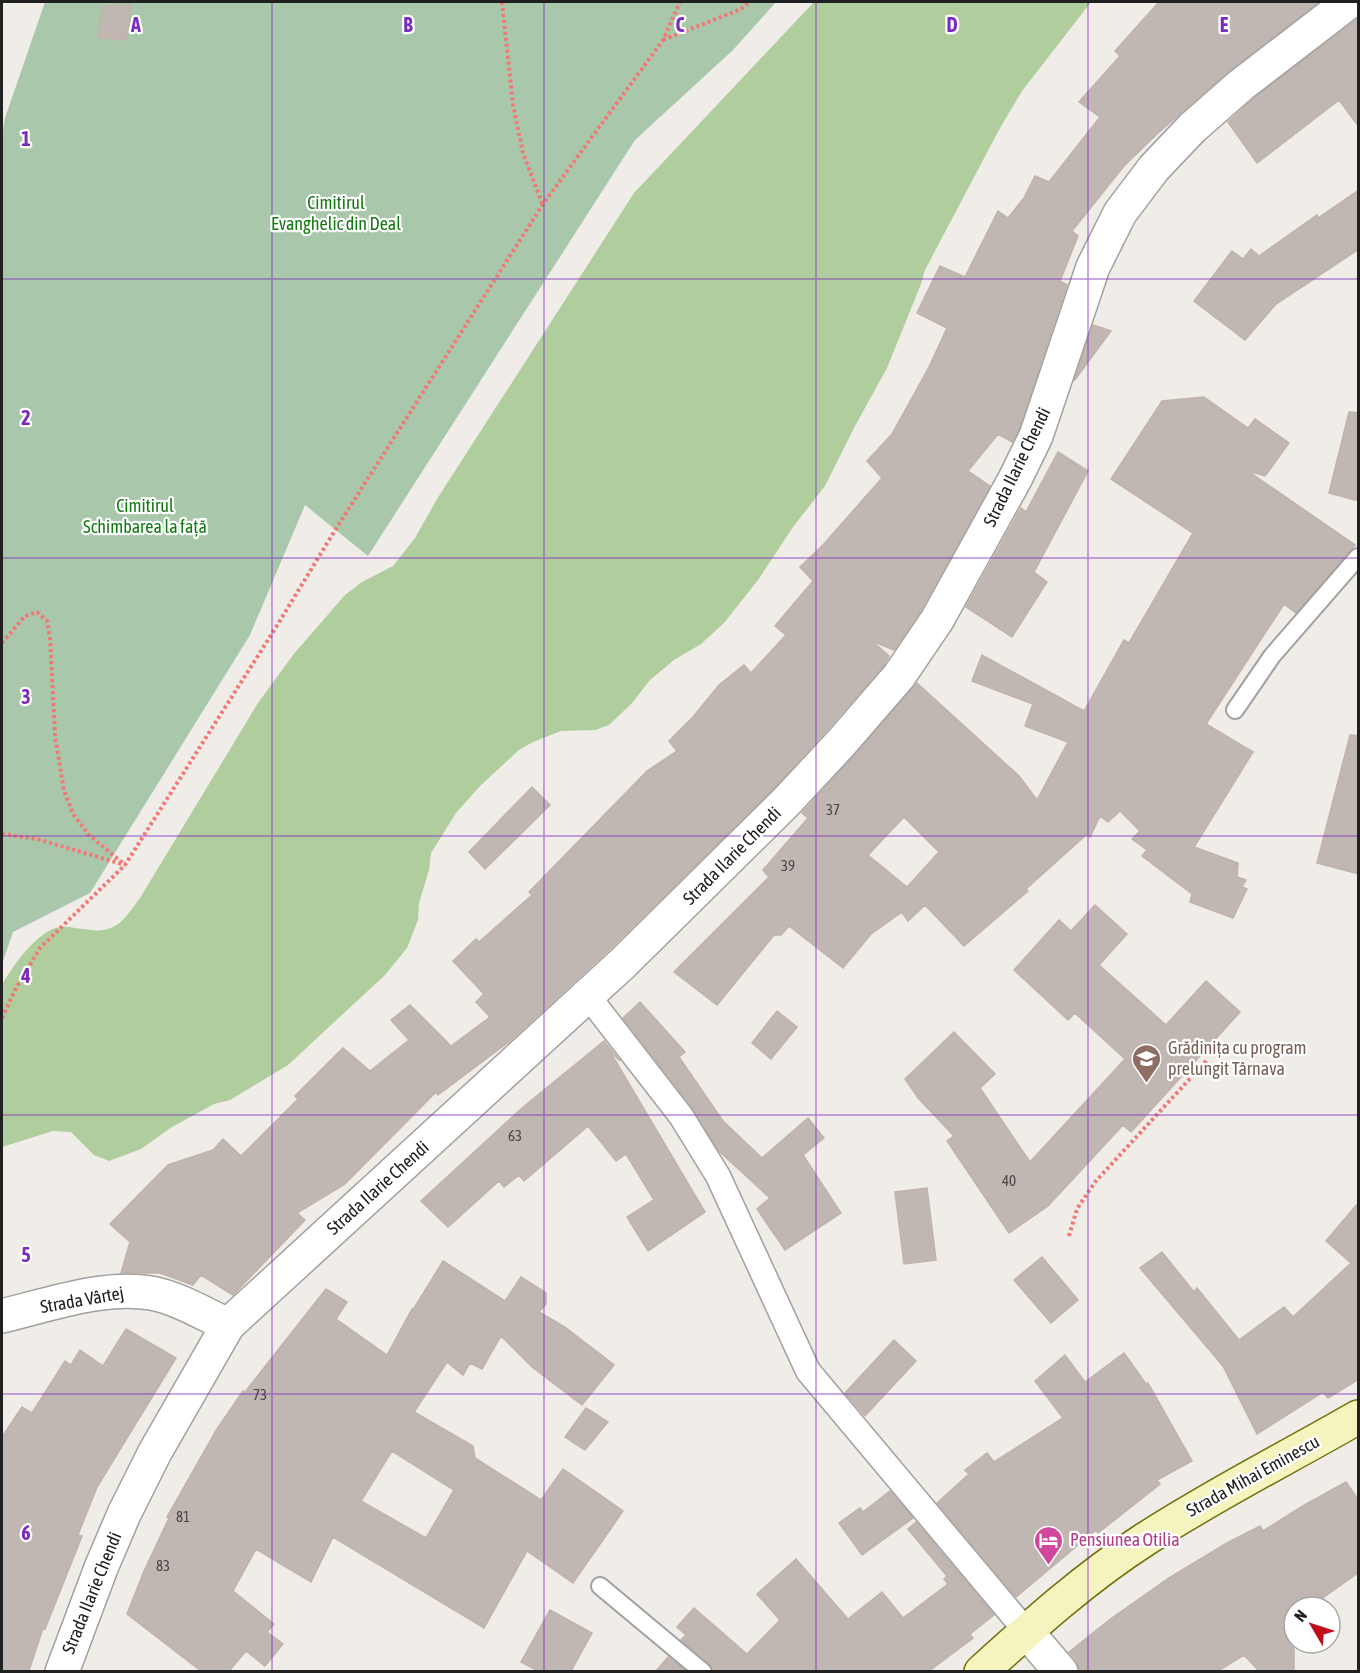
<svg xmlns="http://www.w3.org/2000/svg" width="1360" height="1673" viewBox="0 0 1360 1673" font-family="'Asap Condensed',sans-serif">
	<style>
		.forest { fill: #b0cd9e }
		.cemetery { fill: #a9c7ab }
		.building { fill: #c0b7b3; stroke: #c1b2aa; stroke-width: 1.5; fill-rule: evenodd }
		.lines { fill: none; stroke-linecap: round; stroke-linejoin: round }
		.service-casing { stroke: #a1a1a1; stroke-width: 20 }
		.pedestrian-casing { stroke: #a1a1a1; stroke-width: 27 }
		.minor-casing { stroke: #a1a1a1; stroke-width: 36 }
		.tertiary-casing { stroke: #a1a1a1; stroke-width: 36 }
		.secondary-casing { stroke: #71720b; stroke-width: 36 }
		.path { stroke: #f27775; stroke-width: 4; stroke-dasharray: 3 3; stroke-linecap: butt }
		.service { stroke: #fff; stroke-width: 16 }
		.pedestrian { stroke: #fff; stroke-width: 24 }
		.minor { stroke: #fff; stroke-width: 33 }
		.tertiary { stroke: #fff; stroke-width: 33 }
		.secondary { stroke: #f6f4be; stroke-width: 33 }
		.grid { fill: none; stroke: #7b2cbf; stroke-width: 1.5; stroke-opacity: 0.55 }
		.labels { text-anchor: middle; stroke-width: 4.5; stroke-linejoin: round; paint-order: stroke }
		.number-label { font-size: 15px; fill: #484645 }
		.park-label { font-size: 18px; fill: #137912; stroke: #fff }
		.street-label { font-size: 18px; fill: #202020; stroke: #fff }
		.education-label { font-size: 18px; fill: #785e54; stroke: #fff; text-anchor: start }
		.hotel-label { font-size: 18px; fill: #b23c85; stroke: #fff; text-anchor: start }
		.grid-label { font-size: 20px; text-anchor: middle; font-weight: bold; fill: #7b2cbf; stroke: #fff; stroke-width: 4.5; stroke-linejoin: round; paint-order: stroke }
	</style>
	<rect width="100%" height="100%" fill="#f0ece7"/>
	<path class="forest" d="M 814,2 L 1091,2 L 1022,91 L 1000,128 L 925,270 L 921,284 L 887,368 L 855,426 L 825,486 L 793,527 L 758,580 L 724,623 L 701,644 L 674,660 L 650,680 L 632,703 L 609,725 L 595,730 L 561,731 L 533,742 L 519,750 L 480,786 L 456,813 L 431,853 L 429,870 L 419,903 L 418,920 L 407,948 L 385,975 L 288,1065 L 230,1100 L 214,1104 L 172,1127 L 141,1149 L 109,1161 L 94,1155 L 71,1132 L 53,1131 L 2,1147 L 2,985 C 11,968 36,933 56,928 C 65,925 74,928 83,929 C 116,935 123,921 140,898 L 258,703 L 293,655 L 345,595 L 362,582 L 393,566 L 415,538 L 437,499 L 634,193 Z"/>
	<path class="cemetery" d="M 45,2 L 776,2 L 733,50 L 635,140 L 368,556 L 305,505 L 250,635 L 90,893 L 13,932 L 2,964 L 2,136 L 5,118 Z"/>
	<path class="building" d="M 1159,2 L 1319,2 L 1229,71 L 1158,133 L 1124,166 L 1072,231 L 1078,236 L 1060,281 L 1067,285 L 1019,429 L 1012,442 L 998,434 L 968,471 L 990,486 L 921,610 L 894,650 L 872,641 L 889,656 L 884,665 L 827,730 L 773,789 L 610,949 L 511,1040 L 438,1095 L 436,1092 L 345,1184 L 297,1213 L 305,1220 L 233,1295 L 201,1275 L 193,1285 L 160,1273 L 121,1273 L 130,1242 L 110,1224 L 168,1165 L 213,1150 L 223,1139 L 241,1156 L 298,1099 L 295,1096 L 343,1048 L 370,1071 L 409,1040 L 391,1020 L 410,1005 L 451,1046 L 490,1017 L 476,1002 L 484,994 L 453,961 L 476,939 L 479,942 L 532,895 L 529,892 L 647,771 L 677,751 L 669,741 L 693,717 L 719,685 L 744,665 L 751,673 L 786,635 L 775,626 L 813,581 L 800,567 L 823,545 L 882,478 L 867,461 L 892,434 L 929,367 L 947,328 L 917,313 L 940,266 L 965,277 L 998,211 L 1008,218 L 1024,198 L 1035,176 L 1049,182 L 1100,117 L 1079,102 L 1120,56 L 1115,51 Z
		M 131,5 L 126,40 L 98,38 L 103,6 Z
		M 1359,18 L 1359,127 L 1339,100 L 1257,163 L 1228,122 L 1253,99 Z
		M 1359,190 L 1359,249 L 1276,304 L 1245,340 L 1194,301 L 1232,251 L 1243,259 L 1251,249 L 1259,256 L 1317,215 L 1318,218 Z
		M 1093,325 L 1111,331 L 1074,381 Z
		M 1204,397 L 1248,428 L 1255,419 L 1289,443 L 1265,476 L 1248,471 L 1355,545 L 1296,613 L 1284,604 L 1206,724 L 1253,752 L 1194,847 L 1238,863 L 1237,877 L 1246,880 L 1242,887 L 1247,889 L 1233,918 L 1190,902 L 1192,894 L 1142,856 L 1147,850 L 1132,839 L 1140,831 L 1120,811 L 1108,822 L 1100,816 L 1090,837 L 1086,835 L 1026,889 L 1028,891 L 964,946 L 925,905 L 908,921 L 902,912 L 871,934 L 843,968 L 789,926 L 781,935 L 774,935 L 717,1005 L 674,972 L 769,877 L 763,870 L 808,818 L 802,813 L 855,755 L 917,683 L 1019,776 L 1037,800 L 1068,742 L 1025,726 L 1033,704 L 972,681 L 982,655 L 1084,711 L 1124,640 L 1129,643 L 1193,533 L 1111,479 L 1162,401 ZM 904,817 L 939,852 L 907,887 L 868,855 Z
		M 1349,412 L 1359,413 L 1359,501 L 1329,493 Z
		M 1058,452 L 1088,471 L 1034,572 L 1047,582 L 1012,637 L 966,607 L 1021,508 L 1026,512 Z
		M 1350,735 L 1359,736 L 1359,874 L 1317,863 Z
		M 532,787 L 550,805 L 485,869 L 469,852 Z
		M 1095,905 L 1127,934 L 1099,965 L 1166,1025 L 1206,981 L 1240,1012 L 1131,1132 L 1123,1125 L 1048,1206 L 1009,1233 L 947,1141 L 954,1136 L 919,1099 L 905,1079 L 954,1032 L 995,1074 L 980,1088 L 1030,1162 L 1125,1059 L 1075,1013 L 1068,1020 L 1014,970 L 1059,920 L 1071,931 Z
		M 640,1002 L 685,1052 L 679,1057 L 723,1121 L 762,1158 L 808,1118 L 824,1138 L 803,1155 L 841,1213 L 785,1250 L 757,1209 L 770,1198 L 719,1151 L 692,1107 L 623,1018 Z
		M 777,1011 L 797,1027 L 771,1059 L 752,1043 Z
		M 604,1041 L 620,1061 L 609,1050 L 705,1212 L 648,1251 L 627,1217 L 654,1200 L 626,1154 L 616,1161 L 588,1126 L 524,1181 L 519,1175 L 504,1187 L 499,1181 L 448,1227 L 421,1201 L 522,1108 Z
		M 927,1188 L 936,1260 L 904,1264 L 895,1192 Z
		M 1359,1202 L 1359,1379 L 1328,1398 L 1323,1392 L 1257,1434 L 1223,1366 L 1140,1268 L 1162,1252 L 1194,1292 L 1197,1288 L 1239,1340 L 1284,1307 L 1293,1317 L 1351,1263 L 1326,1241 Z
		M 1042,1257 L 1078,1300 L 1051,1323 L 1014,1280 Z
		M 443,1261 L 505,1301 L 521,1277 L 546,1293 L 546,1304 L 539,1312 L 565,1327 L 614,1365 L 582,1405 L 532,1367 L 501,1336 L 482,1369 L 470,1363 L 463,1375 L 447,1362 L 414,1412 L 473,1446 L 475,1458 L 541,1500 L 563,1469 L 623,1511 L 573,1583 L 527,1551 L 484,1628 L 333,1537 L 311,1582 L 256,1549 L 233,1591 L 274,1624 L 267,1632 L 283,1644 L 265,1666 L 246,1651 L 229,1671 L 201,1671 L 127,1614 L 144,1571 L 169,1518 L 167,1517 L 217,1429 L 243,1391 L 245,1392 L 326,1289 L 347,1302 L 336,1319 L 387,1355 L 412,1309 L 413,1310 ZM 392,1451 L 454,1490 L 426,1538 L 361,1501 Z
		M 126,1329 L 176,1358 L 97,1487 L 78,1535 L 82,1536 L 45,1629 L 43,1628 L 29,1671 L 2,1671 L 2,1437 L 22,1407 L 32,1413 L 65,1361 L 71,1365 L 80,1350 L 103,1366 Z
		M 894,1340 L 916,1361 L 865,1416 L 845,1393 Z
		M 1124,1353 L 1146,1384 L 1148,1383 L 1192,1461 L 1157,1480 L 1160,1484 L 1098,1533 L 1096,1530 L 1016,1597 L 937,1503 L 969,1474 L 965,1470 L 987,1453 L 994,1462 L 1063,1418 L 1035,1381 L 1065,1355 L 1085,1382 Z
		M 586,1408 L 608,1422 L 585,1450 L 565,1437 Z
		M 1346,1482 L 1359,1501 L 1359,1572 L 1310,1607 L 1294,1607 L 1294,1671 L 1259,1671 L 1244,1655 L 1218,1671 L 1079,1671 L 1076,1660 L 1069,1652 L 1109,1620 L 1169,1578 L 1227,1543 L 1260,1526 L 1263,1531 L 1301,1507 Z
		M 890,1491 L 913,1518 L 862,1555 L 839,1523 L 860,1508 L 863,1512 Z
		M 916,1522 L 994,1615 L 970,1634 L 973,1638 L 929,1671 L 713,1671 L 710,1664 L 681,1640 L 686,1635 L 677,1627 L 694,1608 L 747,1654 L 780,1620 L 757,1594 L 796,1559 L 848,1619 L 882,1592 L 903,1618 L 948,1584 L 944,1579 L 947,1576 L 908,1529 Z
		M 550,1610 L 592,1633 L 571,1671 L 538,1671 L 521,1662 Z
		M 668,1657 L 686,1671 L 656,1671 Z"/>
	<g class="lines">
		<defs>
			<path id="service" d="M 1235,710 L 1272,656 L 1358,557
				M 600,1586 L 703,1672"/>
			<path id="pedestrian" d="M 588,996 L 681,1116 L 718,1176 L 808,1371 L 1026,1631"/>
			<path id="minor" d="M 1026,1631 L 1061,1672"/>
			<path id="tertiary" d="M 2,1316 C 48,1305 103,1285 151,1293 C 178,1298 204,1314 228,1325
				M 62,1672 L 101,1568 L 124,1514 L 155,1452 L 228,1325 L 623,963 L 786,802 L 841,743 L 899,676 L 937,620 L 1015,479 L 1036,436 L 1093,267 L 1120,213 L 1154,168 L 1192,128 L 1241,85 L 1349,2"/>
			<path id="secondary" d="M 981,1672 C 1033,1625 1085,1578 1144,1540 C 1213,1495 1287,1458 1358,1417"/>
		</defs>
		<use href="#service" class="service-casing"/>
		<use href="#pedestrian" class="pedestrian-casing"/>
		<use href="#minor" class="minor-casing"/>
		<use href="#tertiary" class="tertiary-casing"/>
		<use href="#secondary" class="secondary-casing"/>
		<path class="path" d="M 502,2 L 513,105 L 523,153 L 542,203
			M 663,40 L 741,9 L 749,2
			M 2,643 L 25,616 L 37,612 L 47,621 L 50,637 L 55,735 L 64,791 L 73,814 L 89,835 L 125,865
			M 2,834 L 37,839 L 122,864
			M 2,1018 L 16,988 L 40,948 L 125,865 L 273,632 L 337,527 L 543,204 L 663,40 L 680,2
			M 1069,1236 L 1077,1209 L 1095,1182 L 1208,1059"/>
		<use href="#service" class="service"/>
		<use href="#pedestrian" class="pedestrian"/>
		<use href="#minor" class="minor"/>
		<use href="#tertiary" class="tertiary"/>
		<use href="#secondary" class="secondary"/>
	</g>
	<path class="grid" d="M 272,2 L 272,1672M 544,2 L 544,1672M 816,2 L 816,1672M 1088,2 L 1088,1672M 2,279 L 1358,279M 2,558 L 1358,558M 2,836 L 1358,836M 2,1115 L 1358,1115M 2,1394 L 1358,1394"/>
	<defs>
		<symbol id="school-pin" viewBox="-11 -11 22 30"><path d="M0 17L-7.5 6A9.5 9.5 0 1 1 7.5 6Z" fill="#8d6e63" stroke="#fff"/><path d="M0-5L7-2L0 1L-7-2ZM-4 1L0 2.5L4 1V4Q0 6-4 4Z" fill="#fff"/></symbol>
		<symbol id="hotel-pin" viewBox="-11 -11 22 30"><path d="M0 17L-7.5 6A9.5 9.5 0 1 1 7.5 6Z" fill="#d1479c" stroke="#fff"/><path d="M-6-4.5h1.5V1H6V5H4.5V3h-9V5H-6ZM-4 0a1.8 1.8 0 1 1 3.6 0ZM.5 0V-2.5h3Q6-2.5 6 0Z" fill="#fff"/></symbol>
	</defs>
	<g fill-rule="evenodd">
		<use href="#school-pin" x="1130" y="1042" width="33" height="45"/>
		<use href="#hotel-pin" x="1032" y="1524" width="33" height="45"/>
	</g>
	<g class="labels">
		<g class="number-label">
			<text x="833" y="815">37</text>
			<text x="788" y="871">39</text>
			<text x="515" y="1141">63</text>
			<text x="1009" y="1186">40</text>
			<text x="260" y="1400">73</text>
			<text x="183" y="1522">81</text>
			<text x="163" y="1571">83</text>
		</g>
		<g class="park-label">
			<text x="336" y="209">Cimitirul<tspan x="336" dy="21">Evanghelic din Deal</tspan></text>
			<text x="145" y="512">Cimitirul<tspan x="145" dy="21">Schimbarea la față</tspan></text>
		</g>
		<g class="street-label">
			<text transform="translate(1017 467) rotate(-64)" y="6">Strada Ilarie Chendi</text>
			<text transform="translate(732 856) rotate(-45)" y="6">Strada Ilarie Chendi</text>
			<text transform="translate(378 1188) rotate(-42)" y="6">Strada Ilarie Chendi</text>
			<text transform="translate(82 1300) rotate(-10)" y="6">Strada Vârtej</text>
			<text transform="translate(1253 1476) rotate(-29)" y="6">Strada Mihai Eminescu</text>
			<text transform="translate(92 1593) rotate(-68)" y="6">Strada Ilarie Chendi</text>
		</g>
		<g class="education-label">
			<text x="1168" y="1054">Grădinița cu program<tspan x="1168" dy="21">prelungit Târnava</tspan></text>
		</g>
		<g class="hotel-label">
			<text x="1070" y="1546">Pensiunea Otilia</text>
		</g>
	</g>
	<g class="grid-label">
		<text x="136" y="32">A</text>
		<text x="408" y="32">B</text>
		<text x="680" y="32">C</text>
		<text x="952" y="32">D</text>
		<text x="1224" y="32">E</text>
		<text x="26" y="146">1</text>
		<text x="26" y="425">2</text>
		<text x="26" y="704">3</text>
		<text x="26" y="983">4</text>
		<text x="26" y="1262">5</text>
		<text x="26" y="1540">6</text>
	</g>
	<rect width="1360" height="1673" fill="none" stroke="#202020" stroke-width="6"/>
	<g transform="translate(1312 1625) rotate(309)"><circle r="28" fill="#ffffff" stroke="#a6a6a6" stroke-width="1.5"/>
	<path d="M0-4.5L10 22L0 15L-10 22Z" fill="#c40b1c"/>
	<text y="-9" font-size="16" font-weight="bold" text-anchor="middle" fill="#202020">N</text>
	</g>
</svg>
